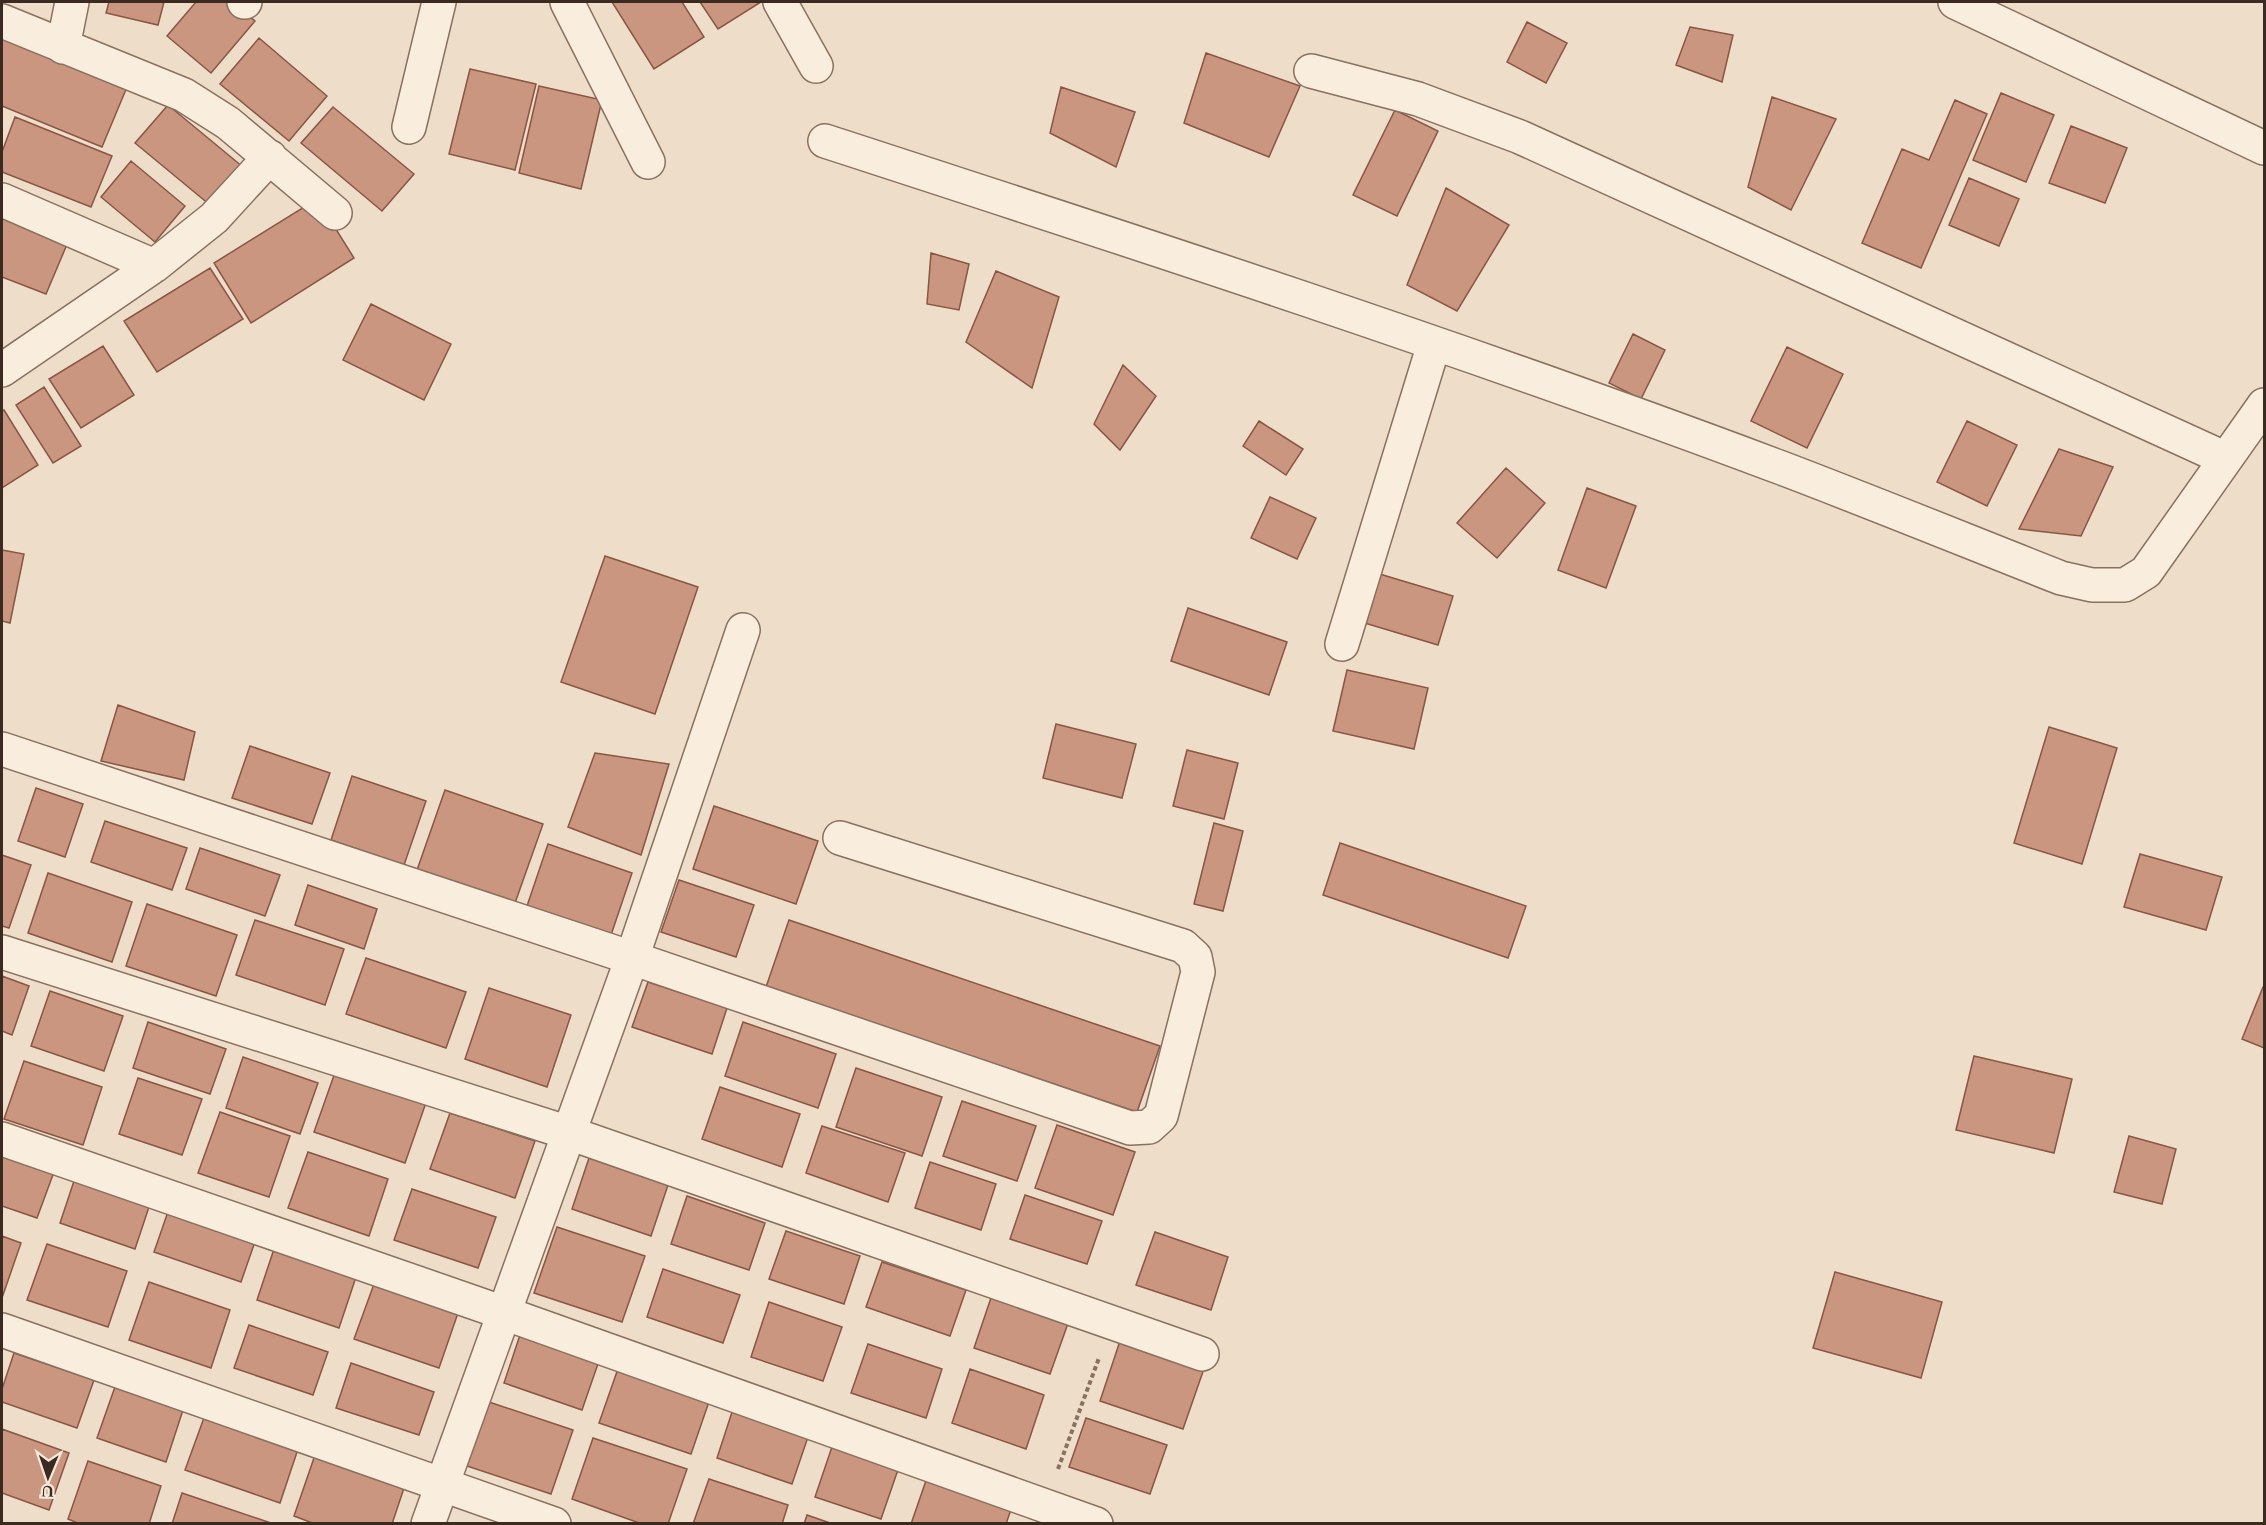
<svg xmlns="http://www.w3.org/2000/svg" width="2266" height="1525" viewBox="0 0 2266 1525" font-family="Spectral,serif">
	<style>
		.building { fill: #cb9680; stroke: #895644; stroke-width: 1.5 }
		.lines { fill: none; stroke-linecap: round; stroke-linejoin: round }
		.street-casing { stroke: #8a705e; stroke-width: 36 }
		.path { stroke: #8a705e; stroke-width: 4; stroke-dasharray: 4.5 3; stroke-linecap: butt }
		.street { stroke: #f9eddd; stroke-width: 33 }
	</style>
	<rect width="100%" height="100%" fill="#eedec9"/>
	<path class="building" d="M 109,2 L 164,2 L 158,25 L 106,13 Z
		M 196,2 L 231,2 L 255,21 L 211,73 L 167,36 Z
		M 612,2 L 682,2 L 704,37 L 654,69 Z
		M 700,2 L 761,2 L 718,29 Z
		M 1527,22 L 1567,43 L 1546,83 L 1507,62 Z
		M 2,23 L 132,75 L 102,147 L 2,106 Z
		M 1690,27 L 1733,35 L 1722,82 L 1676,65 Z
		M 259,38 L 327,96 L 289,141 L 220,84 Z
		M 1206,53 L 1300,86 L 1269,157 L 1184,123 Z
		M 470,69 L 536,84 L 515,170 L 449,154 Z
		M 539,86 L 602,100 L 581,189 L 519,173 Z
		M 1061,87 L 1135,112 L 1116,167 L 1050,133 Z
		M 2001,93 L 2054,115 L 2026,182 L 1973,160 Z
		M 1772,97 L 1836,119 L 1791,210 L 1748,187 Z
		M 1955,100 L 1987,114 L 1921,268 L 1862,243 L 1902,149 L 1929,160 Z
		M 168,105 L 243,167 L 210,205 L 135,143 Z
		M 333,107 L 414,174 L 382,211 L 301,143 Z
		M 1395,110 L 1438,131 L 1397,216 L 1353,195 Z
		M 15,117 L 112,156 L 91,207 L 2,172 L 2,152 Z
		M 2071,126 L 2127,148 L 2105,203 L 2049,183 Z
		M 131,161 L 185,206 L 155,242 L 101,197 Z
		M 1969,178 L 2019,199 L 1999,246 L 1949,225 Z
		M 1446,188 L 1509,225 L 1457,311 L 1407,285 Z
		M 317,199 L 354,258 L 251,323 L 214,263 Z
		M 2,216 L 68,242 L 46,294 L 2,277 Z
		M 931,253 L 969,264 L 959,310 L 927,304 Z
		M 210,268 L 243,319 L 157,372 L 124,321 Z
		M 996,271 L 1059,297 L 1032,388 L 966,342 Z
		M 371,304 L 451,344 L 424,400 L 343,360 Z
		M 1633,334 L 1665,350 L 1641,399 L 1609,383 Z
		M 103,346 L 134,395 L 81,428 L 49,379 Z
		M 1787,347 L 1843,374 L 1807,448 L 1751,421 Z
		M 1123,365 L 1156,396 L 1120,450 L 1094,424 Z
		M 44,387 L 81,446 L 53,463 L 16,405 Z
		M 4,410 L 38,465 L 2,488 L 2,411 Z
		M 1259,421 L 1303,449 L 1286,475 L 1243,446 Z
		M 1967,421 L 2017,445 L 1987,506 L 1937,482 Z
		M 2059,449 L 2113,467 L 2081,536 L 2019,529 Z
		M 1506,468 L 1545,503 L 1497,558 L 1457,523 Z
		M 1587,488 L 1636,506 L 1606,588 L 1558,570 Z
		M 1270,497 L 1316,518 L 1297,559 L 1251,538 Z
		M 2,550 L 24,554 L 10,623 L 2,621 Z
		M 605,556 L 698,587 L 655,714 L 561,682 Z
		M 1373,572 L 1453,596 L 1438,645 L 1358,621 Z
		M 1188,608 L 1287,642 L 1269,695 L 1171,661 Z
		M 1347,670 L 1428,688 L 1414,749 L 1333,731 Z
		M 118,705 L 195,732 L 184,780 L 101,761 Z
		M 1056,724 L 1136,744 L 1122,798 L 1043,778 Z
		M 2049,727 L 2117,748 L 2082,864 L 2014,843 Z
		M 250,746 L 330,773 L 312,824 L 232,798 Z
		M 1187,750 L 1238,763 L 1224,819 L 1173,806 Z
		M 595,753 L 669,764 L 641,855 L 568,827 Z
		M 352,776 L 426,801 L 404,865 L 331,840 Z
		M 36,788 L 83,804 L 65,857 L 18,841 Z
		M 445,790 L 543,824 L 515,903 L 417,870 Z
		M 714,806 L 818,841 L 796,904 L 693,869 Z
		M 105,821 L 187,848 L 172,890 L 91,862 Z
		M 1214,823 L 1243,831 L 1223,911 L 1194,904 Z
		M 1340,843 L 1526,906 L 1508,958 L 1323,895 Z
		M 548,844 L 632,873 L 611,935 L 527,906 Z
		M 200,848 L 280,875 L 265,916 L 186,889 Z
		M 2140,854 L 2222,877 L 2206,930 L 2124,907 Z
		M 2,855 L 31,865 L 9,928 L 2,926 Z
		M 48,873 L 132,902 L 112,962 L 28,933 Z
		M 679,880 L 754,905 L 736,957 L 661,932 Z
		M 308,885 L 377,909 L 364,949 L 295,925 Z
		M 147,904 L 237,935 L 216,996 L 126,966 Z
		M 255,920 L 344,949 L 325,1005 L 236,975 Z
		M 789,920 L 1160,1046 L 1137,1112 L 766,987 Z
		M 366,958 L 466,992 L 446,1048 L 346,1014 Z
		M 2,976 L 29,986 L 12,1035 L 2,1031 Z
		M 648,982 L 727,1008 L 712,1054 L 632,1027 Z
		M 2263,987 L 2264,987 L 2264,1048 L 2242,1039 Z
		M 489,988 L 571,1015 L 547,1087 L 465,1059 Z
		M 50,991 L 123,1016 L 104,1071 L 31,1046 Z
		M 148,1022 L 226,1049 L 210,1094 L 133,1068 Z
		M 743,1022 L 836,1054 L 818,1108 L 725,1076 Z
		M 1974,1056 L 2072,1079 L 2054,1153 L 1956,1130 Z
		M 243,1057 L 318,1083 L 300,1134 L 226,1108 Z
		M 24,1061 L 102,1087 L 83,1145 L 4,1119 Z
		M 338,1064 L 429,1094 L 405,1163 L 314,1132 Z
		M 856,1068 L 942,1097 L 922,1156 L 836,1127 Z
		M 138,1078 L 202,1099 L 182,1155 L 119,1134 Z
		M 720,1087 L 800,1114 L 782,1167 L 702,1139 Z
		M 962,1101 L 1036,1126 L 1017,1181 L 943,1156 Z
		M 220,1112 L 290,1136 L 269,1197 L 198,1173 Z
		M 450,1113 L 535,1141 L 515,1198 L 430,1169 Z
		M 1057,1125 L 1135,1152 L 1113,1215 L 1035,1188 Z
		M 822,1126 L 905,1153 L 888,1202 L 806,1173 Z
		M 2129,1136 L 2176,1149 L 2162,1204 L 2114,1192 Z
		M 308,1152 L 388,1179 L 369,1236 L 288,1208 Z
		M 2,1154 L 54,1172 L 37,1218 L 2,1206 Z
		M 589,1158 L 668,1185 L 651,1236 L 572,1209 Z
		M 930,1162 L 996,1184 L 981,1230 L 915,1208 Z
		M 76,1175 L 151,1201 L 135,1249 L 60,1223 Z
		M 412,1189 L 496,1217 L 478,1268 L 394,1240 Z
		M 1025,1195 L 1102,1221 L 1087,1264 L 1010,1239 Z
		M 687,1196 L 765,1223 L 749,1270 L 671,1244 Z
		M 171,1203 L 258,1233 L 241,1282 L 154,1252 Z
		M 557,1227 L 645,1256 L 622,1322 L 534,1293 Z
		M 786,1231 L 860,1256 L 844,1304 L 769,1279 Z
		M 1155,1232 L 1228,1257 L 1211,1310 L 1136,1285 Z
		M 2,1236 L 21,1243 L 3,1295 L 2,1294 Z
		M 47,1244 L 127,1271 L 108,1327 L 27,1300 Z
		M 275,1246 L 357,1274 L 339,1328 L 257,1300 Z
		M 882,1262 L 966,1290 L 950,1336 L 866,1307 Z
		M 663,1269 L 740,1295 L 723,1343 L 647,1317 Z
		M 1835,1272 L 1942,1302 L 1921,1378 L 1813,1348 Z
		M 149,1282 L 230,1310 L 211,1368 L 129,1340 Z
		M 374,1284 L 458,1313 L 439,1368 L 354,1339 Z
		M 994,1289 L 1071,1315 L 1050,1374 L 974,1348 Z
		M 769,1302 L 842,1327 L 823,1381 L 751,1357 Z
		M 249,1325 L 328,1352 L 313,1395 L 234,1368 Z
		M 522,1329 L 601,1355 L 582,1410 L 504,1383 Z
		M 1122,1335 L 1206,1363 L 1183,1429 L 1100,1401 Z
		M 868,1344 L 942,1369 L 926,1418 L 851,1393 Z
		M 14,1353 L 94,1380 L 77,1428 L 2,1402 L 2,1389 Z
		M 351,1363 L 434,1392 L 419,1435 L 336,1408 Z
		M 620,1363 L 712,1393 L 691,1454 L 599,1423 Z
		M 970,1369 L 1044,1395 L 1026,1449 L 952,1423 Z
		M 116,1384 L 184,1407 L 166,1462 L 97,1438 Z
		M 486,1401 L 573,1430 L 551,1494 L 464,1465 Z
		M 734,1406 L 810,1431 L 792,1484 L 717,1458 Z
		M 205,1415 L 299,1446 L 280,1503 L 185,1470 Z
		M 1086,1418 L 1167,1445 L 1150,1494 L 1069,1467 Z
		M 2,1429 L 69,1453 L 49,1510 L 2,1493 Z
		M 593,1438 L 687,1469 L 668,1524 L 642,1524 L 572,1499 Z
		M 835,1438 L 901,1461 L 881,1519 L 815,1497 Z
		M 315,1455 L 405,1485 L 392,1524 L 315,1524 L 294,1516 Z
		M 88,1461 L 161,1486 L 149,1524 L 80,1524 L 68,1519 Z
		M 930,1469 L 1015,1498 L 1006,1524 L 911,1524 Z
		M 709,1479 L 788,1505 L 782,1524 L 693,1524 Z
		M 182,1493 L 271,1523 L 172,1524 Z
		M 807,1515 L 833,1524 L 804,1524 Z"/>
	<g class="lines">
		<defs>
			<path id="street" d="M 244,2 L 245,2
				M 567,2 L 648,162
				M 780,2 L 816,66
				M 1955,2 L 2264,148
				M 2,21 L 184,95 L 228,123 L 335,213
				M 63,47 L 72,2
				M 1311,71 L 1418,99 L 1520,137 L 2224,458
				M 409,127 L 439,2
				M 825,141 C 1145,245 1465,349 1779,467 C 1874,503 1967,541 2061,578 L 2092,585 L 2125,585 L 2146,572 L 2264,405
				M 2,200 L 154,266
				M 2,370 L 154,266 L 214,218 L 270,157
				M 1342,644 L 1434,344
				M 2,749 L 632,958 L 1130,1128 L 1149,1127 L 1161,1116 L 1198,972 L 1195,957 L 1183,946 L 840,838
				M 2,952 L 569,1133 L 1202,1354
				M 2,1139 L 504,1313 L 1096,1524
				M 2,1330 L 554,1524
				M 428,1524 L 632,958 L 743,630"/>
		</defs>
		<use href="#street" class="street-casing"/>
		<path class="path" d="M 1058,1469 L 1099,1358"/>
		<use href="#street" class="street"/>
	</g>
	<rect width="2266" height="1525" fill="none" stroke="#3b2a21" stroke-width="6"/>
	<g transform="translate(48 1477) rotate(182)" stroke="#f5e9d9" stroke-width="4.5" paint-order="stroke">
	<path d="M0-4.5L10 22L0 15L-10 22Z" fill="#3b2a21"/>
	<text y="-9" font-size="16" font-weight="bold" text-anchor="middle" fill="#3b2a21">U</text>
	</g>
</svg>
